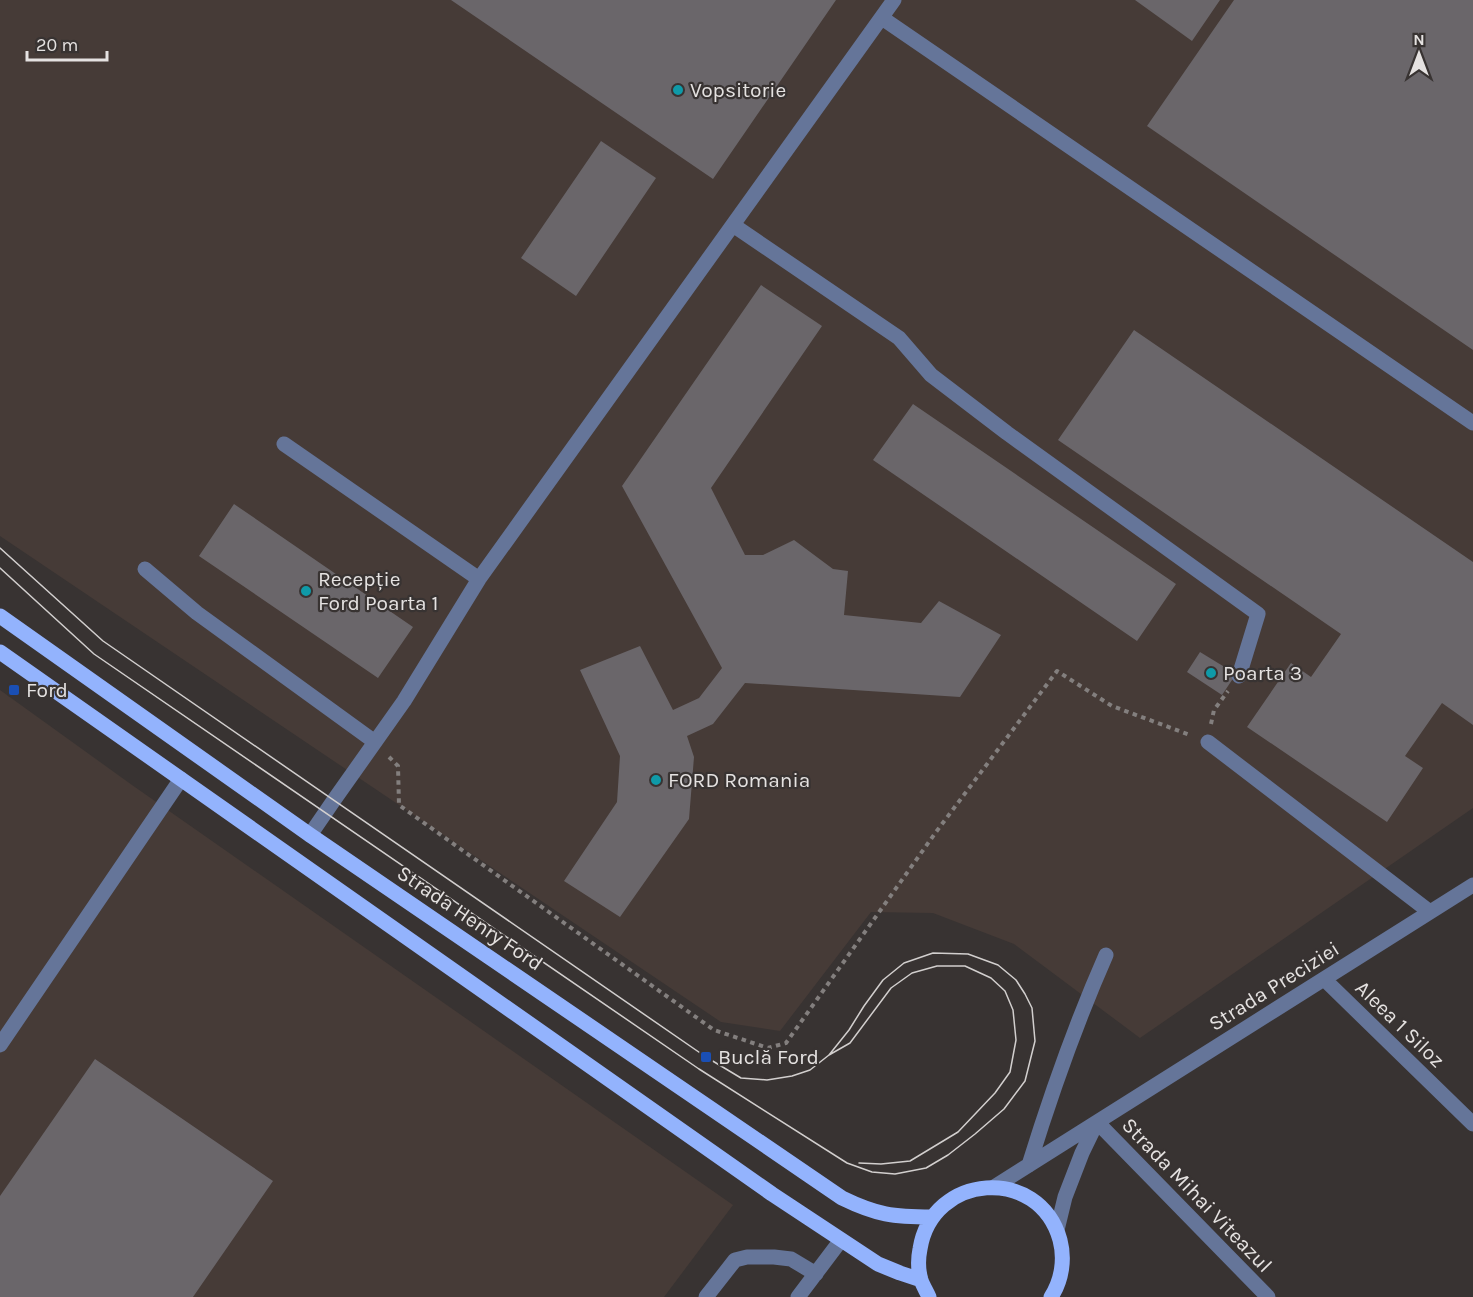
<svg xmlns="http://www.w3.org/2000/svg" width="1473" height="1297" viewBox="0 0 1473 1297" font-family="Karla,sans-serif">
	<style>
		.built { fill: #463b37 }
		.building { fill: #6a666a }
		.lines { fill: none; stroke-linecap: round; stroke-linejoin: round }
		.path { stroke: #837f7e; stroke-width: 4; stroke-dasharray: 4.5 4.5; stroke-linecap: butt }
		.minor { stroke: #657599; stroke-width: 15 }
		.major { stroke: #93b3fd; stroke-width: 15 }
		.tram { stroke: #d2cfce; stroke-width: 1.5 }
		.culture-dot { fill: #0f9aa8; stroke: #383332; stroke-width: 2 }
		.transit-dot { fill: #1a4fb4; stroke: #383332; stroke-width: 2 }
		.labels { text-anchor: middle; stroke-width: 4.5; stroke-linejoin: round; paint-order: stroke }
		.poi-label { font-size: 21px; fill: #e5e2e1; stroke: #383332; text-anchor: start }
		.street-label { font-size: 21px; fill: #e5e2e1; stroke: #383332 }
	</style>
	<rect width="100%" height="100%" fill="#383332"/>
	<path class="built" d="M 0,0 L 1473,0 L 1473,808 L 1140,1038 L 1014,944 L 933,913 L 871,912 L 780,1031 L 721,1022 L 0,536 Z
		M 0,690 L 132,785 L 733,1205 L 664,1297 L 0,1297 Z"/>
	<path class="building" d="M 451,0 L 836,0 L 713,179 Z
		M 1135,0 L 1220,0 L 1192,41 Z
		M 1234,0 L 1473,0 L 1473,350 L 1147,126 Z
		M 601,141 L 656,178 L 576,296 L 521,258 Z
		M 761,285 L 822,326 L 711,488 L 745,555 L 763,555 L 794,540 L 833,569 L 848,571 L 844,615 L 921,623 L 939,601 L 1001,635 L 960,697 L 745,683 L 713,724 L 687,736 L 694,757 L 689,819 L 620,917 L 564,881 L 617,802 L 620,756 L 580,670 L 640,646 L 673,710 L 699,698 L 722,668 L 622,486 Z
		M 1134,330 L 1473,562 L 1473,725 L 1442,703 L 1405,756 L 1423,768 L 1387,822 L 1247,727 L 1291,663 L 1311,677 L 1341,634 L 1058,440 Z
		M 913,404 L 1176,584 L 1137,641 L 873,460 Z
		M 234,504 L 413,627 L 378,678 L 199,556 Z
		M 1200,652 L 1236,674 L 1222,695 L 1187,672 Z
		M 95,1059 L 273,1181 L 193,1297 L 0,1297 L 0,1196 Z"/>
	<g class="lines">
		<path class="path" d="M 1211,724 L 1214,710 L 1228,691
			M 389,757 L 398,766 L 399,805 L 714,1030 L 768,1048 L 786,1043 L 936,832 L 1057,671 L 1112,706 L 1190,735"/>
		<path class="minor" d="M 882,18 L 1473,423
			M 733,225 L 899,338 L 931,375 L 1007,433 L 1258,614 L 1239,676
			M 284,444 L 479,579
			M 145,569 L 197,613 L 375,742
			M 1208,742 L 1430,912
			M 310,835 L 334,800 L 404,701 L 479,579 L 894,0
			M 1324,979 L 1473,1124
			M 0,1045 L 181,779
			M 1097,1122 L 1268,1297
			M 1029,1165 C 1051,1094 1076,1023 1106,955
			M 994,1187 L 1473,885
			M 1057,1230 L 1065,1197 L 1082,1153 L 1097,1122
			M 706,1297 L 735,1260 L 747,1257 L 774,1257 L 791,1259 L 816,1274
			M 798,1297 L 841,1240"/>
		<path class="major" d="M 0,616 L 310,835 L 842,1198 C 877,1215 893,1217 932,1217
			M 0,652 L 772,1194 L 878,1264 L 900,1273 L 921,1280
			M 929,1297 C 927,1292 923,1286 921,1280 C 918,1270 918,1259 920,1249 C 932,1173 1039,1165 1060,1240 C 1065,1259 1062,1280 1051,1297"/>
		<path class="tram" d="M 0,548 L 103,641 L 706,1057 L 741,1078 L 767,1080 L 792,1076 L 810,1070 L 829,1055 L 850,1043 L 891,988 L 912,973 L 937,966 L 965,966 L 991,978 L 1005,991 L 1013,1010 L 1016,1040 L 1010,1072 L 995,1093 L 958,1132 L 910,1161 L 881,1164 L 859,1163
			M 0,568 L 94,654 L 699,1069 L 847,1163 L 872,1172 L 895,1174 L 926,1168 L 948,1155 L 975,1134 L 1004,1109 L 1025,1081 L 1035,1041 L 1032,1008 L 1025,994 L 1016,980 L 998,965 L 968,954 L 933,953 L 904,963 L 883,980 L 864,1006 L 849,1030 L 829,1055"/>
	</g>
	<g class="culture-dot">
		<circle cx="678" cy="90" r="6"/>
		<circle cx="306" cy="591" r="6"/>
		<circle cx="1211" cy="673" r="6"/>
		<circle cx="656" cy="780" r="6"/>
	</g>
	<g class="transit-dot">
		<rect x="8" y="684" width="12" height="12" rx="3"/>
		<rect x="700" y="1051" width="12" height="12" rx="3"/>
	</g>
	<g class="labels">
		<g class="poi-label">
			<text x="690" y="97">Vopsitorie</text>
			<text x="318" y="586">Recepție<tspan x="318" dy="24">Ford Poarta 1</tspan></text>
			<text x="1223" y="680">Poarta 3</text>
			<text x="26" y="697">Ford</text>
			<text x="668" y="787">FORD Romania</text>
			<text x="718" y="1064">Buclă Ford</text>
		</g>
		<g class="street-label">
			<text transform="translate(470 918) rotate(34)" y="7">Strada Henry Ford</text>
			<text transform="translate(1274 986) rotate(-32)" y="7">Strada Preciziei</text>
			<text transform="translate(1400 1024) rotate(44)" y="7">Aleea 1 Siloz</text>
			<text transform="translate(1197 1195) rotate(46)" y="7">Strada Mihai Viteazul</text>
		</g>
	</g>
	<g transform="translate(1419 54)" stroke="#383332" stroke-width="4.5" paint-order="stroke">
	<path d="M0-4.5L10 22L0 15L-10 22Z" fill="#e5e2e1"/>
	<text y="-9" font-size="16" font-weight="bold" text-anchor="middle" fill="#e5e2e1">N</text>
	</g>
	<path d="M27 51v9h80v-9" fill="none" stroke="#e5e2e1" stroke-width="3"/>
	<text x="36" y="51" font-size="18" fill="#e5e2e1" stroke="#383332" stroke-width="4.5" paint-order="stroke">20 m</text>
</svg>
